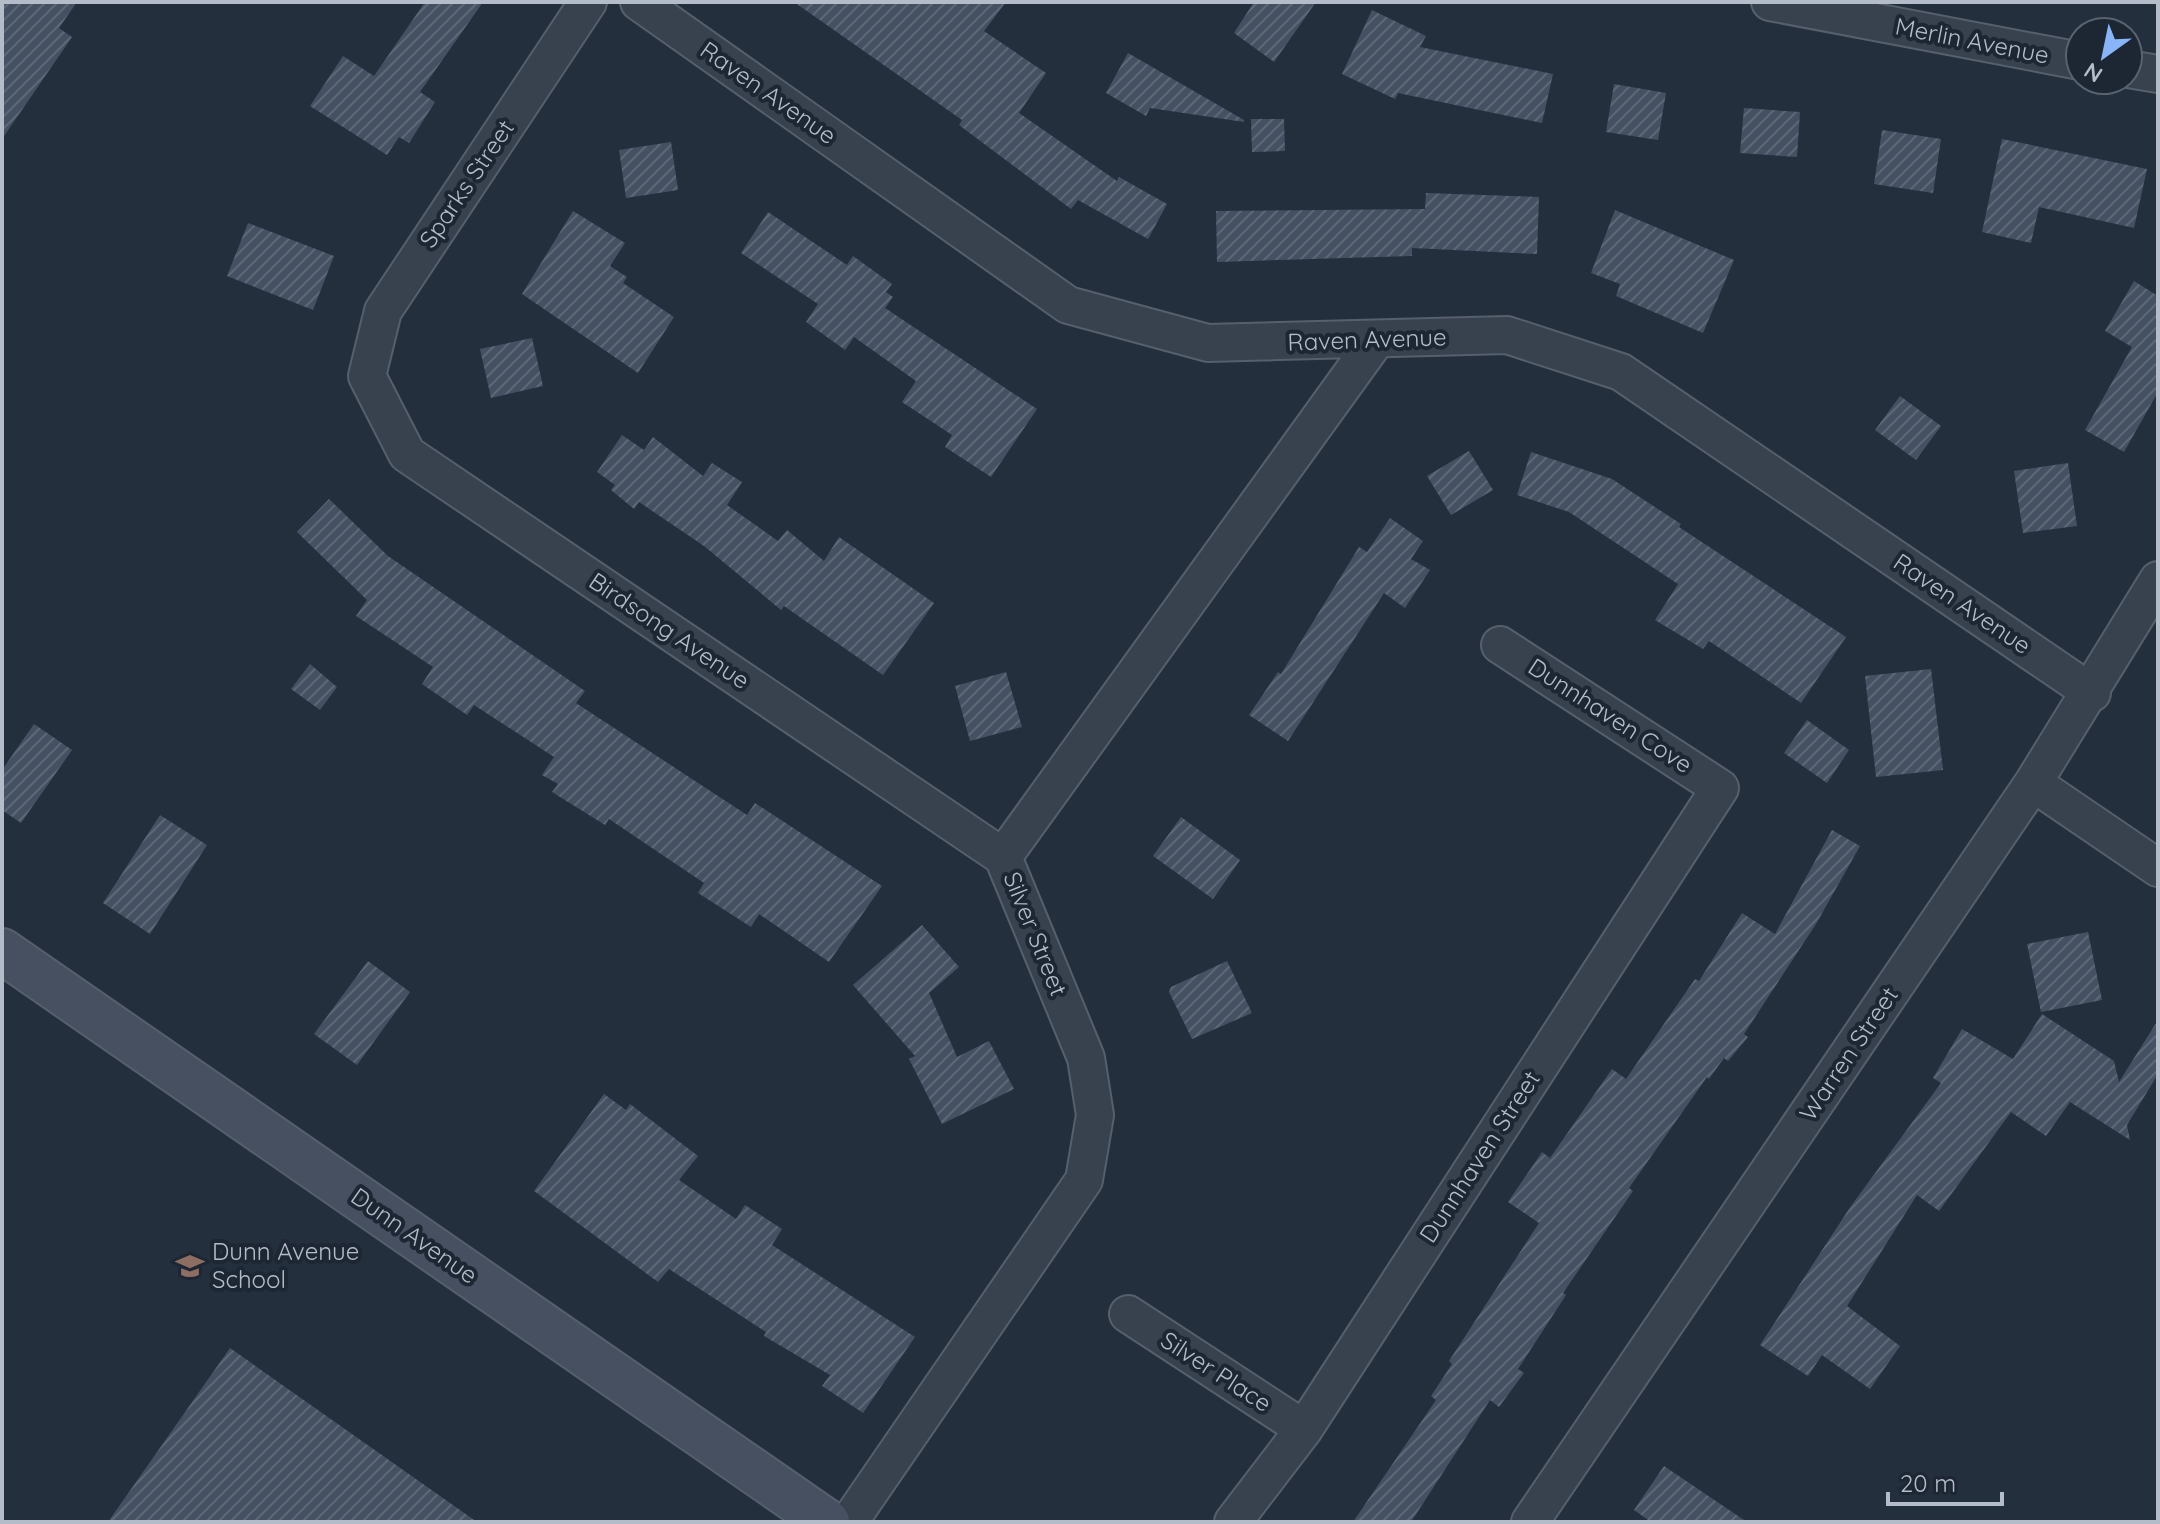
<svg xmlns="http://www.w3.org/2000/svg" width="2160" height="1524" viewBox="0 0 2160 1524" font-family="Quicksand,sans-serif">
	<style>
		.building { fill: url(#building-hatch) }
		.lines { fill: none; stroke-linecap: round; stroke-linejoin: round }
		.street-casing { stroke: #565f6c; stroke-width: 40 }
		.secondary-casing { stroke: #565f6c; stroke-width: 48 }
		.street { stroke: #38414e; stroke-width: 36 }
		.secondary { stroke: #465061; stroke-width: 44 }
		.labels { text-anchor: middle; stroke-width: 8; stroke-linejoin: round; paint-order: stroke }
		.street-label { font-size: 24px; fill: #b4bcc9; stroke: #1d2633 }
		.poi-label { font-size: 24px; fill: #b4bcc9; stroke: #1d2633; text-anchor: start }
	</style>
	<defs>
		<pattern id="building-hatch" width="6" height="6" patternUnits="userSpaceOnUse" patternTransform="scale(2)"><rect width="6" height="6" fill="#455162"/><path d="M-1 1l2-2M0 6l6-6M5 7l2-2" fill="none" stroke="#5d6877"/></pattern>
	</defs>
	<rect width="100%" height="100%" fill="#242f3e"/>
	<path class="building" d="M 2,2 L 77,2 L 59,28 L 72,37 L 2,139 Z
		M 425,2 L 483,2 L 420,92 L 435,102 L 409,143 L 399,137 L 387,155 L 310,106 L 343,56 L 374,76 Z
		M 794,2 L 1006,2 L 984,31 L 1046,73 L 1019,113 L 1117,181 L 1119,177 L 1167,204 L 1148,239 L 1078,200 L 1071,209 L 959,125 L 962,120 Z
		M 1254,2 L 1316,2 L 1274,62 L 1234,33 Z
		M 1372,10 L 1426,36 L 1420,47 L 1553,74 L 1542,123 L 1398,93 L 1395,99 L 1342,74 Z
		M 1128,53 L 1244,120 L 1244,122 L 1150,108 L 1146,116 L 1106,93 Z
		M 1614,84 L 1666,93 L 1658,140 L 1606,132 Z
		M 1744,108 L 1800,112 L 1797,157 L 1740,153 Z
		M 1251,119 L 1284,119 L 1285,151 L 1252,152 Z
		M 1882,130 L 1941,139 L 1933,193 L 1874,184 Z
		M 2002,139 L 2147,169 L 2134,228 L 2039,207 L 2031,243 L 1982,232 Z
		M 671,142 L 678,190 L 626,198 L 619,150 Z
		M 1426,193 L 1539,197 L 1537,254 L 1412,248 L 1412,256 L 1217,262 L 1216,211 L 1425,209 Z
		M 1615,210 L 1734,260 L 1703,333 L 1616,296 L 1620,284 L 1591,273 Z
		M 573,211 L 625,243 L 610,266 L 627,277 L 623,283 L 674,317 L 638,373 L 522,294 Z
		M 768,212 L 847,265 L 853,256 L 892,284 L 886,292 L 893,297 L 885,308 L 1037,409 L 991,477 L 945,447 L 952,435 L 902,402 L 916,381 L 854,337 L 845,350 L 806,322 L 818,304 L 741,253 Z
		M 248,223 L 334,256 L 313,310 L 227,276 Z
		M 2134,281 L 2158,296 L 2158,392 L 2124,452 L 2085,430 L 2132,347 L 2105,331 Z
		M 532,338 L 543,386 L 491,398 L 480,349 Z
		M 1900,396 L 1941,426 L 1916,460 L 1875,430 Z
		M 622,435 L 644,450 L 653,437 L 703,476 L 712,463 L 742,482 L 727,505 L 778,541 L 787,530 L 824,561 L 839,537 L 934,603 L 883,675 L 784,606 L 781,610 L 704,546 L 639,502 L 634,509 L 611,490 L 615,485 L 597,472 Z
		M 1469,451 L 1493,490 L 1451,515 L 1427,476 Z
		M 1531,452 L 1612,479 L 1681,524 L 1679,527 L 1846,637 L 1801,703 L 1709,641 L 1703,649 L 1655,620 L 1678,584 L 1569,512 L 1517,495 Z
		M 2068,463 L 2077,526 L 2023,533 L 2014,471 Z
		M 329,499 L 388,556 L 585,691 L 576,703 L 747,815 L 755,803 L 882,886 L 829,962 L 759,914 L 751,927 L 698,893 L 704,883 L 609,819 L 605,825 L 552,792 L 558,784 L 542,775 L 554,757 L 474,705 L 467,715 L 422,684 L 433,667 L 356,616 L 367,600 L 297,532 Z
		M 1390,518 L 1423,541 L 1411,559 L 1430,570 L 1405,608 L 1384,593 L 1288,741 L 1249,715 L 1278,672 L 1281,674 L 1359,547 L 1367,552 Z
		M 310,664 L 337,687 L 320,710 L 291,689 Z
		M 1931,669 L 1943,770 L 1876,777 L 1865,676 Z
		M 1006,672 L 1022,727 L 970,741 L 955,686 Z
		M 1807,720 L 1849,750 L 1827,783 L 1784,753 Z
		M 34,724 L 72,750 L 21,823 L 2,810 L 2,770 Z
		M 160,815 L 207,845 L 150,934 L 103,903 Z
		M 1181,817 L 1240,860 L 1213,899 L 1153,856 Z
		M 1832,830 L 1860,846 L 1816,924 L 1744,1034 L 1748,1037 L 1728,1061 L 1724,1058 L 1709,1079 L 1707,1077 L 1629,1188 L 1633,1191 L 1563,1293 L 1566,1295 L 1518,1369 L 1524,1373 L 1499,1407 L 1490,1400 L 1411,1522 L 1353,1522 L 1436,1400 L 1431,1396 L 1452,1364 L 1449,1361 L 1539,1223 L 1508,1202 L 1542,1152 L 1550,1158 L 1612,1069 L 1626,1079 L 1695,979 L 1699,981 L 1742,913 L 1775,934 Z
		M 922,925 L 959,967 L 929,993 L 957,1057 L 989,1041 L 1014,1089 L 942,1124 L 909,1059 L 915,1056 L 853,985 Z
		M 2088,932 L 2102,1000 L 2041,1012 L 2027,944 Z
		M 368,961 L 410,992 L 357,1065 L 314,1034 Z
		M 1227,961 L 1252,1013 L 1192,1039 L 1169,992 L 1171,987 Z
		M 2042,1014 L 2114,1061 L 2119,1082 L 2158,1020 L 2158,1074 L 2127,1125 L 2130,1140 L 2070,1102 L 2046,1136 L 2011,1112 L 1939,1211 L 1917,1195 L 1847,1306 L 1900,1346 L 1870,1389 L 1822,1355 L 1808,1376 L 1760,1345 L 1851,1206 L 1941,1083 L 1933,1078 L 1962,1029 L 2013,1059 Z
		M 604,1094 L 626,1110 L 630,1104 L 698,1156 L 679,1180 L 736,1219 L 745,1205 L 782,1229 L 772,1245 L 915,1337 L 863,1413 L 822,1386 L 830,1375 L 764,1336 L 766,1332 L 669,1269 L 658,1282 L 534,1191 Z
		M 230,1348 L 477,1522 L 108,1522 Z
		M 1664,1466 L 1747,1522 L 1651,1522 L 1634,1510 Z"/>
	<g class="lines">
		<defs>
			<path id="street" d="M 588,2 L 383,311 L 367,376 L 407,454 L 1003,857
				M 639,2 L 1068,305 L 1208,343 L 1507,335 L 1621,372 L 2092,693
				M 1770,2 L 2080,61
				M 2128,69 L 2158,74
				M 2033,783 L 2158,868
				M 1003,857 L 1376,340
				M 1128,1314 L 1304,1429
				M 849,1522 L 1084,1180 L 1095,1115 L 1086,1058 L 1003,857
				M 1233,1522 L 1304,1429 L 1720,788 L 1500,645
				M 1530,1522 L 2033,783 L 2158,580"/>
			<path id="secondary" d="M 2,951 L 827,1522"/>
		</defs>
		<use href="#street" class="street-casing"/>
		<use href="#secondary" class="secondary-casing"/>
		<use href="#street" class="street"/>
		<use href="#secondary" class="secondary"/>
	</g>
	<defs>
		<symbol id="school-bare" viewBox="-9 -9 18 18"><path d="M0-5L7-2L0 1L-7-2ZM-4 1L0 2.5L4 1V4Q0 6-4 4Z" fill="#8d6e63" stroke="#1d2633" stroke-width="2.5" paint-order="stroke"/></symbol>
	</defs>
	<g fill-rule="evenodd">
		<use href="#school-bare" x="170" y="1246" width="40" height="40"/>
	</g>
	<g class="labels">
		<g class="street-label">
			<text transform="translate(1972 41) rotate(11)" y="8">Merlin Avenue</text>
			<text transform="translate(768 93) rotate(35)" y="8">Raven Avenue</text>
			<text transform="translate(467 184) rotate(-56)" y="8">Sparks Street</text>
			<text transform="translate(1367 340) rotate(-2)" y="8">Raven Avenue</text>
			<text transform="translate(1962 604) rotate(34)" y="8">Raven Avenue</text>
			<text transform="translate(669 631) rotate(34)" y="8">Birdsong Avenue</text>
			<text transform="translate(1610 716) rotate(33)" y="8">Dunnhaven Cove</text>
			<text transform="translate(1035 934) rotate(68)" y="8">Silver Street</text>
			<text transform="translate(1849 1054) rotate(-56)" y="8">Warren Street</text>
			<text transform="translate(1480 1157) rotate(-57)" y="8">Dunnhaven Street</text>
			<text transform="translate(414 1236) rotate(35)" y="8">Dunn Avenue</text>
			<text transform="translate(1216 1372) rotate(33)" y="8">Silver Place</text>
		</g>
		<g class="poi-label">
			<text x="212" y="1260">Dunn Avenue<tspan x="212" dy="28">School</tspan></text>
		</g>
	</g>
	<rect width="2160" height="1524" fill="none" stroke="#b4bcc9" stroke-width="8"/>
	<g transform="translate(2104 56) rotate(213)"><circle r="38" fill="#1d2633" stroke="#59626f" stroke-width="2"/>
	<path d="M0-6L14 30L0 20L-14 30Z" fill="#8ab4f8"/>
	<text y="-12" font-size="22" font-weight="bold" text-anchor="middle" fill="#b4bcc9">N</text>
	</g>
	<path d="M1888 1492v12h114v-12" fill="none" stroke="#b4bcc9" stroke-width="4"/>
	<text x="1900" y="1492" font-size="24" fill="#b4bcc9" stroke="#1d2633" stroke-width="6" paint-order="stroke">20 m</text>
</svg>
